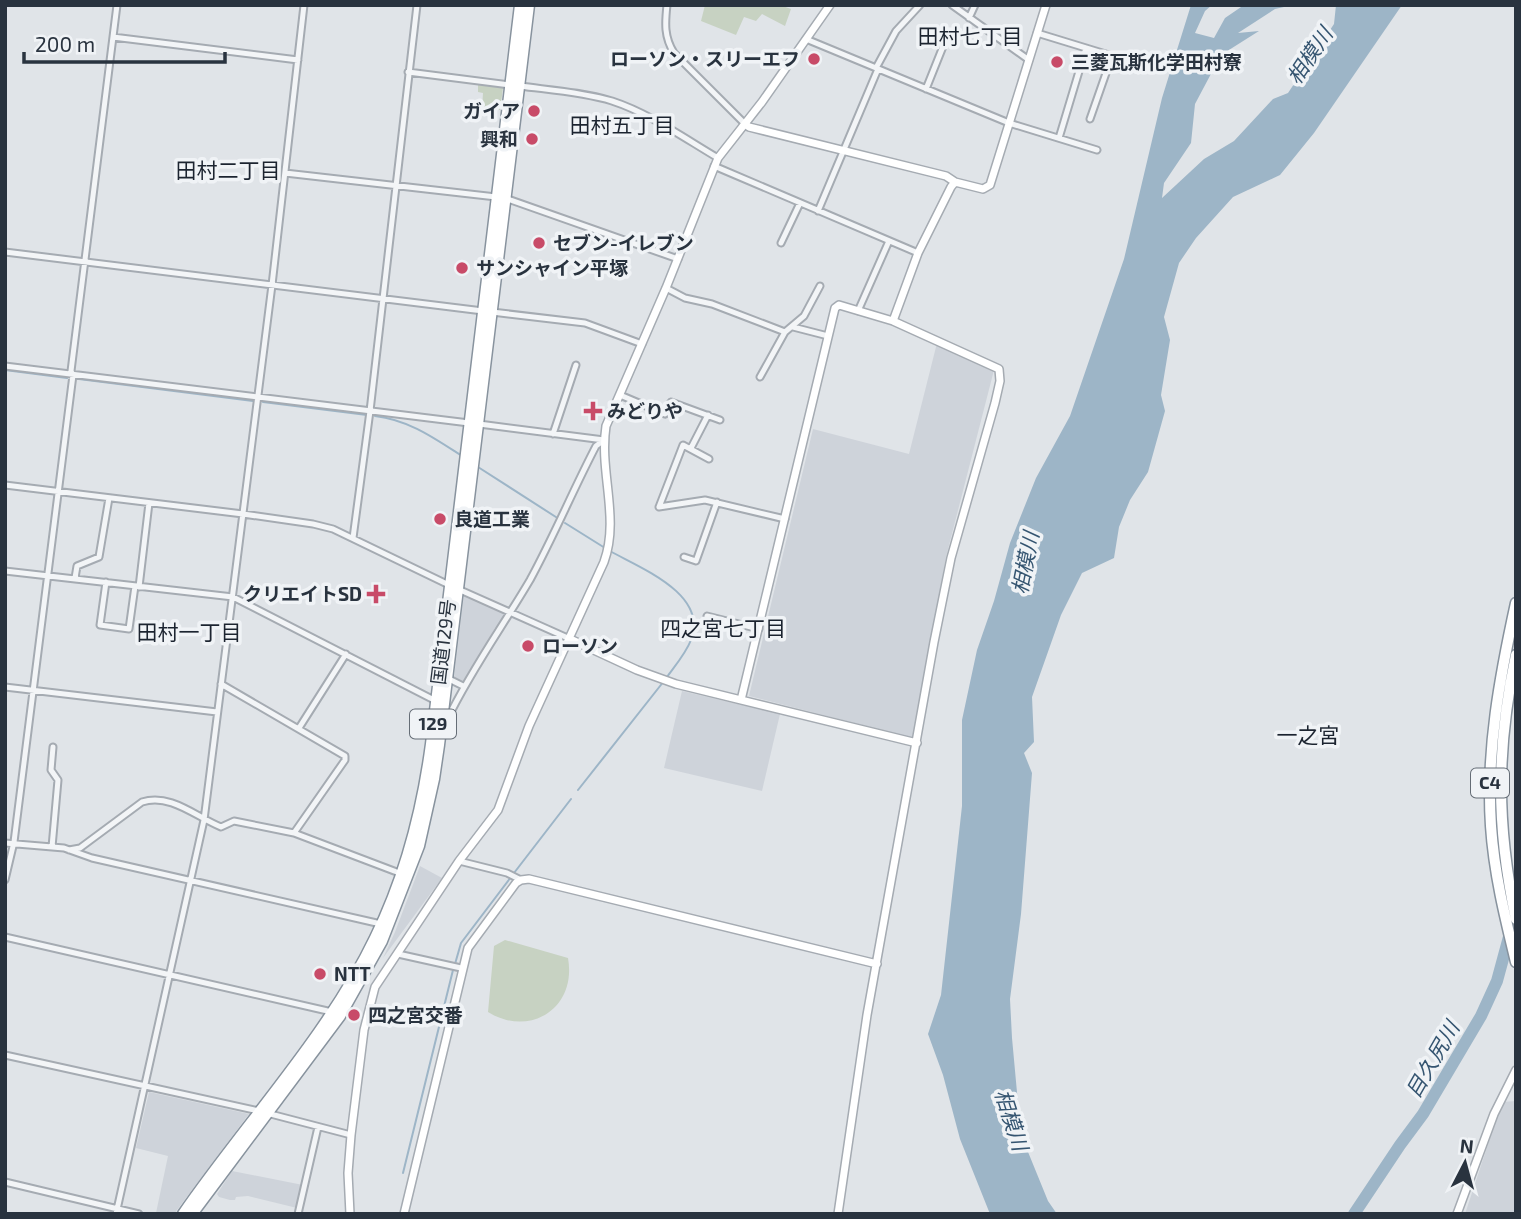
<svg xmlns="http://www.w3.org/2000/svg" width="1521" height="1219" viewBox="0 0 1521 1219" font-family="'Exo 2','Noto Sans JP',sans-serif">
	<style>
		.built { fill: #ced3da }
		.green { fill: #c7d2c2 }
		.water { fill: #9db5c7 }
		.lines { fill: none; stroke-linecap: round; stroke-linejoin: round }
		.stream { stroke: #9db5c7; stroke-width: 2 }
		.river { stroke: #9db5c7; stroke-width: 12 }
		.street-casing { stroke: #a5abb2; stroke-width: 9 }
		.secondary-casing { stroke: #a5abb2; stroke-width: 10 }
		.highway-casing { stroke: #88939e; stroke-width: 13 }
		.street { stroke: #f3f5f7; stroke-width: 5 }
		.secondary { stroke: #fff; stroke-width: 7 }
		.highway { stroke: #fff; stroke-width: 10 }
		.poi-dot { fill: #c84b68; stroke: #f0f3f6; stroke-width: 2.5 }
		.labels { text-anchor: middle; stroke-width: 7; stroke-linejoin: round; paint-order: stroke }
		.shield { fill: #f0f3f6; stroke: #656d76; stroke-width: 2 }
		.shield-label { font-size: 18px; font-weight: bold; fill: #29333f }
		.poi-label { font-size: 19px; font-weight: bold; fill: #29333f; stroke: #f0f3f6; text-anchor: start }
		.street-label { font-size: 19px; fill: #29333f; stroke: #f0f3f6 }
		.neighbourhood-label { font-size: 21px; fill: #1c2430; stroke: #f0f3f6 }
		.water-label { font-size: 21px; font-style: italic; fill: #355571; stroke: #f0f3f6 }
	</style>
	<rect width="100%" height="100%" fill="#e0e4e8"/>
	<path class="built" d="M 937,343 L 994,370 L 946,557 L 913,738 L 749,696 L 813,429 L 909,454 Z
		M 464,594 L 505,614 L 498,629 L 495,628 L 463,683 L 454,678 Z
		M 682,691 L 780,714 L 762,791 L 664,768 Z
		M 420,866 L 442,878 L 383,958 L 395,932 Z
		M 149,1092 L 249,1114 L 174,1214 L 156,1213 L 168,1156 L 136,1148 Z
		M 1516,1101 L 1516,1214 L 1465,1214 L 1502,1102 Z
		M 232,1171 L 303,1185 L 297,1208 L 248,1196 L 236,1197 L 235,1200 L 230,1200 L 219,1197 L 217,1194 Z"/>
	<path class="green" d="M 705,5 L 780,5 L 791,9 L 785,26 L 762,14 L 756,21 L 744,17 L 736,35 L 701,21 Z
		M 478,85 L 503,88 L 500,110 L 482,108 L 483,93 L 478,92 Z
		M 505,940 L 568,958 C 577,1008 530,1038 488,1012 L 494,946 Z"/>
	<path class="water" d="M 1191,5 L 1212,5 L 1205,11 L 1195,33 L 1214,38 L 1225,18 L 1244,5 L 1293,5 L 1275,9 L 1238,33 L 1259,31 L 1221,55 L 1195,104 L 1191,143 L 1164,183 L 1162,198 L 1204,159 L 1234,141 L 1273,99 L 1288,93 L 1334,24 L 1336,5 L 1402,5 L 1314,133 L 1280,175 L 1233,197 L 1196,238 L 1179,263 L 1164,317 L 1170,340 L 1161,395 L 1165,411 L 1148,472 L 1130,500 L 1119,527 L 1114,558 L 1082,573 L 1061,615 L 1032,697 L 1034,742 L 1024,753 L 1032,773 L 1021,914 L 1010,999 L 1012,1038 L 1019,1114 L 1026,1147 L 1048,1201 L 1057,1214 L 990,1214 L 960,1139 L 943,1075 L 928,1034 L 941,995 L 962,806 L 962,720 L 977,650 L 994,601 L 1010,543 L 1036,478 L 1070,416 L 1124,259 L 1162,98 Z"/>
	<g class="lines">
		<path class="stream" d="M 5,370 L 67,378
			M 79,379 L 253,401
			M 263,402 L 367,415
			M 375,416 C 409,420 434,438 462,456
			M 478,467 L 559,519
			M 565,523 L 605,548
			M 610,551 C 640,568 709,594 691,640 C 686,653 675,666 667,677
			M 578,790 L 664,681
			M 514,873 L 571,799
			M 455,964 L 461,943 L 511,877
			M 403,1173 L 453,970"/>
		<path class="river" d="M 1354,1214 L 1400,1145 L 1423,1114 L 1481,1016 L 1497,981 L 1516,911"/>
		<defs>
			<path id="street" d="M 667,5 C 665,23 664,37 674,53 L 745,124
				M 952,5 L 1029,60
				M 969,18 L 975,5
				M 1037,33 L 1122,59
				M 113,37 L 298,60
				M 806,39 L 1009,123 L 1097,150
				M 876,68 L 896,31 L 920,5
				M 408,72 L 510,85
				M 520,86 C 550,90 582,92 612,101 C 649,113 684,138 718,158
				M 926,89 L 944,44
				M 1090,119 L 1112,56
				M 1059,138 L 1086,48
				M 714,166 L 918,253
				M 285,173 L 505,198 L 678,259
				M 818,211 L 878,69
				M 781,243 L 800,203
				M 5,252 L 483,311
				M 666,288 L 685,298 L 712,304 L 785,332 L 804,316 L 820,286
				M 858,311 L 889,241
				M 492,312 L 585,323 L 642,344
				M 793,327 L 828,336
				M 5,366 L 469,423
				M 760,377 L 785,332
				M 620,395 L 665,414 L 671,402 L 720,420
				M 479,424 L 604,440
				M 553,434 L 576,365
				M 691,448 L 708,415
				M 5,485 L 243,514 L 313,524 L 333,529 L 449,585 L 570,639
				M 659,507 L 705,500 L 785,519
				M 659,507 L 683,445 L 709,459
				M 353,538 L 370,411 L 417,5
				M 684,557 L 696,561 L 717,502
				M 5,571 L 233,597 L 436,701
				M 75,578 L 77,566 L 99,557 L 109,498
				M 106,582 L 100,625 L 129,629 L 135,586
				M 139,587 L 149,503
				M 707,616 L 759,629
				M 447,678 L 463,686
				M 5,687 L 217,712
				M 443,718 L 448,718 C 471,670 503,626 530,580 C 554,536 573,490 596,446 L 604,440
				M 299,728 L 346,654
				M 294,833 L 402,874
				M 5,843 L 64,848 L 92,858 L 381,924
				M 52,847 L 58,780 L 51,770 L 53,747
				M 69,850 L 80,848 L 142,802 C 171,793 196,817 221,827 L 234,821 L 294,833 L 345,760 L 345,756 L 221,684
				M 459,861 L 507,873 L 521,880
				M 5,880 L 14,842 L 73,375 L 71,371 L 117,5
				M 5,937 L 332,1012
				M 398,954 L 461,968
				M 5,1055 L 259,1111 L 351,1135
				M 5,1182 L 139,1214
				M 116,1214 L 204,820 L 272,285 L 304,5
				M 298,1214 L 318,1127"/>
			<path id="secondary" d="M 745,124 L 749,127 L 946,176 L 955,182
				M 893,321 L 918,253 L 951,187 L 955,182 L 983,189 L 990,185 L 1046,5
				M 570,639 L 637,670 L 676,684 L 917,743
				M 741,700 L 835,308 L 839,305 L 893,321 L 999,369 L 1000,381 L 995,403 L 951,558 L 934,642 L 867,1015 L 838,1214
				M 350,1214 L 348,1173 L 351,1135 L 364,1030 L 375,987 L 459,861 L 498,810 L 529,726 L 604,562 C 620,518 599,472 606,426 L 666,288 L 718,158 L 762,102 L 830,5
				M 404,1214 L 468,948 L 516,883 L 521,880 L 529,879 L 877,964
				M 1457,1214 L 1494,1114 L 1516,1070"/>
			<path id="highway" d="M 1516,603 C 1500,676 1486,751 1491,826 C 1494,872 1505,917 1516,962
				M 1516,655 C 1496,748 1496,825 1516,919
				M 183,1214 C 245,1124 328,1036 375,938 C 405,877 422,812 431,744 L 520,5
				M 192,1214 L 340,1016 L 382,941 L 419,846 L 434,779 L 439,745 L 529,5"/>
		</defs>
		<use href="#street" class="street-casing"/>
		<use href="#secondary" class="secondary-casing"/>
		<use href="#highway" class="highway-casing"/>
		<use href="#street" class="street"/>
		<use href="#secondary" class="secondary"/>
		<use href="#highway" class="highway"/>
	</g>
	<g class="poi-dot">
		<circle cx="814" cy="59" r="7"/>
		<circle cx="1057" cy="62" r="7"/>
		<circle cx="534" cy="111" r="7"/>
		<circle cx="532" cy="139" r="7"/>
		<circle cx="539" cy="243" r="7"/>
		<circle cx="462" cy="268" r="7"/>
		<path d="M589.5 400.5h7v7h7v7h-7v7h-7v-7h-7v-7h7z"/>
		<circle cx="440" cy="519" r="7"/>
		<path d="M372.5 583.5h7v7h7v7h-7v7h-7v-7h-7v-7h7z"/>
		<circle cx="528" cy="646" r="7"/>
		<circle cx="320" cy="974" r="7"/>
		<circle cx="354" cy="1015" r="7"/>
	</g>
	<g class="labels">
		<g class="shield">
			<rect x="410" y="709.5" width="46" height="29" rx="5"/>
			<rect x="1471" y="768.5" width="38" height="29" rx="5"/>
		</g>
		<g class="shield-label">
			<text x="433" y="730">129</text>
			<text x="1490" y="789">C4</text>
		</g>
		<g class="poi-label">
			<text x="800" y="66" text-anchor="end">ローソン・スリーエフ</text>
			<text x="1071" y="69">三菱瓦斯化学田村寮</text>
			<text x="520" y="118" text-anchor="end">ガイア</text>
			<text x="518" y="146" text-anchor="end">興和</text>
			<text x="553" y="250">セブン-イレブン</text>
			<text x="476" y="275">サンシャイン平塚</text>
			<text x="607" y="418">みどりや</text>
			<text x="454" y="526">良道工業</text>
			<text x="362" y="601" text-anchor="end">クリエイトSD</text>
			<text x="542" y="653">ローソン</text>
			<text x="334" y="981">NTT</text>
			<text x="368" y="1022">四之宮交番</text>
		</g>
		<g class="street-label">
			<text transform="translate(443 642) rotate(-83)" y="7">国道129号</text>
		</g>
		<g class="neighbourhood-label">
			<text x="970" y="44">田村七丁目</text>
			<text x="622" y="133">田村五丁目</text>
			<text x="228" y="178">田村二丁目</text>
			<text x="723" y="636">四之宮七丁目</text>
			<text x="189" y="640">田村一丁目</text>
			<text x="1308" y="743">一之宮</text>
		</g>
		<g class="water-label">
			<text transform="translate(1310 56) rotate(-56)" y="7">相模川</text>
			<text transform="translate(1026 563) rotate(-79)" y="7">相模川</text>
			<text transform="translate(1433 1060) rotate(-60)" y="7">目久尻川</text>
			<text transform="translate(1011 1120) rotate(72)" y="7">相模川</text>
		</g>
	</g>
	<rect width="1521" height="1219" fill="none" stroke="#29333f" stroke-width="14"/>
	<g transform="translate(1465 1163) rotate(6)" stroke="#f0f3f6" stroke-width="5" paint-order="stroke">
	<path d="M0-5L12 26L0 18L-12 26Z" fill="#29333f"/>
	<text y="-10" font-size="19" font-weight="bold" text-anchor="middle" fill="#29333f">N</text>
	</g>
	<path d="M24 52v10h201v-10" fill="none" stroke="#29333f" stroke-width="3.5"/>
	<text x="35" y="52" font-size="21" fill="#29333f" stroke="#f0f3f6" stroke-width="5" paint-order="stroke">200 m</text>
</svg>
